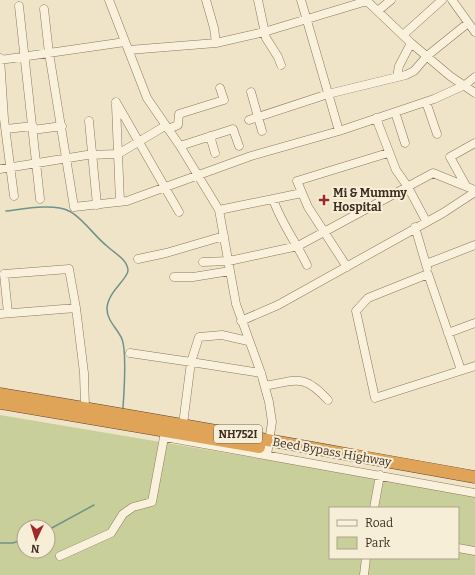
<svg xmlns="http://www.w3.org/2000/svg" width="475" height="575" viewBox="0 0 475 575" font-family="Bitter,serif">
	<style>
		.green { fill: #c9cf9b; fill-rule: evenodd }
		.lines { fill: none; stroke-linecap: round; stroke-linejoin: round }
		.stream { stroke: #6f938a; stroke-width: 1.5 }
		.minor-casing { stroke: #8d765c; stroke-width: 9 }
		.highway-casing { stroke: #5b4430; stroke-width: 13 }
		.minor { stroke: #faf1dc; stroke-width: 8 }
		.highway { stroke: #e0a458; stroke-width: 12 }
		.poi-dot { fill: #9e2a2b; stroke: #f7eed8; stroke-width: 1.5 }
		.labels { text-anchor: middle; stroke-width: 4; stroke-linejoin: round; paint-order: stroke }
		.shield { fill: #f7eed8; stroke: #756857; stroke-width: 1 }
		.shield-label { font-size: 11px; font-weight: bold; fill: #3d2e20 }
		.poi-label { font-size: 12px; font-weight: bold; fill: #3d2e20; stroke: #f7eed8; text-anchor: start }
		.street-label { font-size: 12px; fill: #3d2e20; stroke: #f7eed8 }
	</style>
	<rect width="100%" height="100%" fill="#f0e4c8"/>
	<path class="green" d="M 0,415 L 475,495 L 475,575 L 0,575 ZM 330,508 L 458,508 L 458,558 L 330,558 ZM 24,527 L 48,527 L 48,551 L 24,551 Z"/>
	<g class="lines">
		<path class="stream" d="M 6,211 C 23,209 54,203 69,211 C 81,216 96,238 107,246 C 114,253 127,259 128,270 C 129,278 107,292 107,309 C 107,321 118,329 122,339 C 127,352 124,393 123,408
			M 48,530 L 94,505
			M 0,543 L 13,543 L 24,539"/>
		<defs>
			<path id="minor" d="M 109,0 L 147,98 L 180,146 L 219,210 L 236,304 L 261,373 L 269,402 L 272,422 L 267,455
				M 206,0 L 214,28 L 216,43
				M 258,0 L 266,38 L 278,57 L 281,65
				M 301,0 L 339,131
				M 366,0 L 411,43 L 450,76 L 475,93
				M 452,0 L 475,32
				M 19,6 L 40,199
				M 44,9 L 49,53 L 74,207 L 127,201 L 251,156 L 339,131 L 434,99 L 465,85 L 475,77
				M 379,10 L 391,0
				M 403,35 L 442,0
				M 129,50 L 216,43 L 264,32 L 367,1
				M 0,58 L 4,119 L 14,196
				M 0,60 L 125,42
				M 397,77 L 399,66 L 411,43
				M 251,92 L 262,131
				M 116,102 L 179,212
				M 426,102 L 437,134
				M 116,105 L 120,202
				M 395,112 L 405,143
				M 376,118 L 396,170 L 408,187 L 426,221
				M 249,120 L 328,94 L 406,75 L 414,71 L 427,56 L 468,23
				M 89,121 L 97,205
				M 6,129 L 33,126
				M 168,129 L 178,125 L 179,114 L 224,100 L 220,88
				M 33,130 L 62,126
				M 210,136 L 215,153
				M 180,146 L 233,129 L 239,146
				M 0,169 L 87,155 L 118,154 L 165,126
				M 465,184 L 450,157 L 475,143
				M 273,199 C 281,223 296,242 307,265
				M 219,210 L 302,193
				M 415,227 L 427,268
				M 138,259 L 166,253 L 224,236
				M 203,262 L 229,261 L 298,246 L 433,173 L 475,190
				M 426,264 L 475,245
				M 347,267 L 308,207 L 297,181 L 388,153
				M 174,277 L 193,277 L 230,271
				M 8,313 L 4,274 L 69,269 L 76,308
				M 0,314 L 76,308 L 84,373 L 85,408
				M 241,321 L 278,305 L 443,213 L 475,192
				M 448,333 L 475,323
				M 130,353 L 191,362 L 199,337 L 222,335 L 248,341
				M 461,370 L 428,274 L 368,298 L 356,311 L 375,398 L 475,366
				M 265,386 C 298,380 304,374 328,400
				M 183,424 L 191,362 L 261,373
				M 165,437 L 475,493
				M 374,508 L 380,475
				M 458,548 L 475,551
				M 60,556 L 111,533 L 123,514 L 133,507 L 152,502 L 165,432
				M 364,575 L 366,558"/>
			<path id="highway" d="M 0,394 C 159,420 317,449 475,477
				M 0,403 L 259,447"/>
		</defs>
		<use href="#minor" class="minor-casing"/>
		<use href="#highway" class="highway-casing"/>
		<use href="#minor" class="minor"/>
		<use href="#highway" class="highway"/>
	</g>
	<path class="poi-dot" d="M322 194h4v4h4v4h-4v4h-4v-4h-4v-4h4z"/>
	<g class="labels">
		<rect class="shield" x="214" y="425" width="48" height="18" rx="3"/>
		<g class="shield-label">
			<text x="238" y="438">NH752I</text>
		</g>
		<g class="poi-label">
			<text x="333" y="197">Mi &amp; Mummy<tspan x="333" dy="14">Hospital</tspan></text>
		</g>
		<g class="street-label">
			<text transform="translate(332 452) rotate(10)" y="4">Beed Bypass Highway</text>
		</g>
	</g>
	<rect x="329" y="507" width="130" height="52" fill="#f7eed8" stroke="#ada18e"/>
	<rect x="337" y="520" width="20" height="6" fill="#faf1dc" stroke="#ada18e"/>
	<text x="365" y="527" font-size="12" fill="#3d2e20">Road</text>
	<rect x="337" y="537" width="20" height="12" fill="#c9cf9b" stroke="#ada18e"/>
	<text x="365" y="547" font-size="12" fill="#3d2e20">Park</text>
	<g transform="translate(36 539) rotate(184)"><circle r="19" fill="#f7eed8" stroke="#ada18e"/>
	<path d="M0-3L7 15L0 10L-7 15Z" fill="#9e2a2b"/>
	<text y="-6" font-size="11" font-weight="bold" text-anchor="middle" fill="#3d2e20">N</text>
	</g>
</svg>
